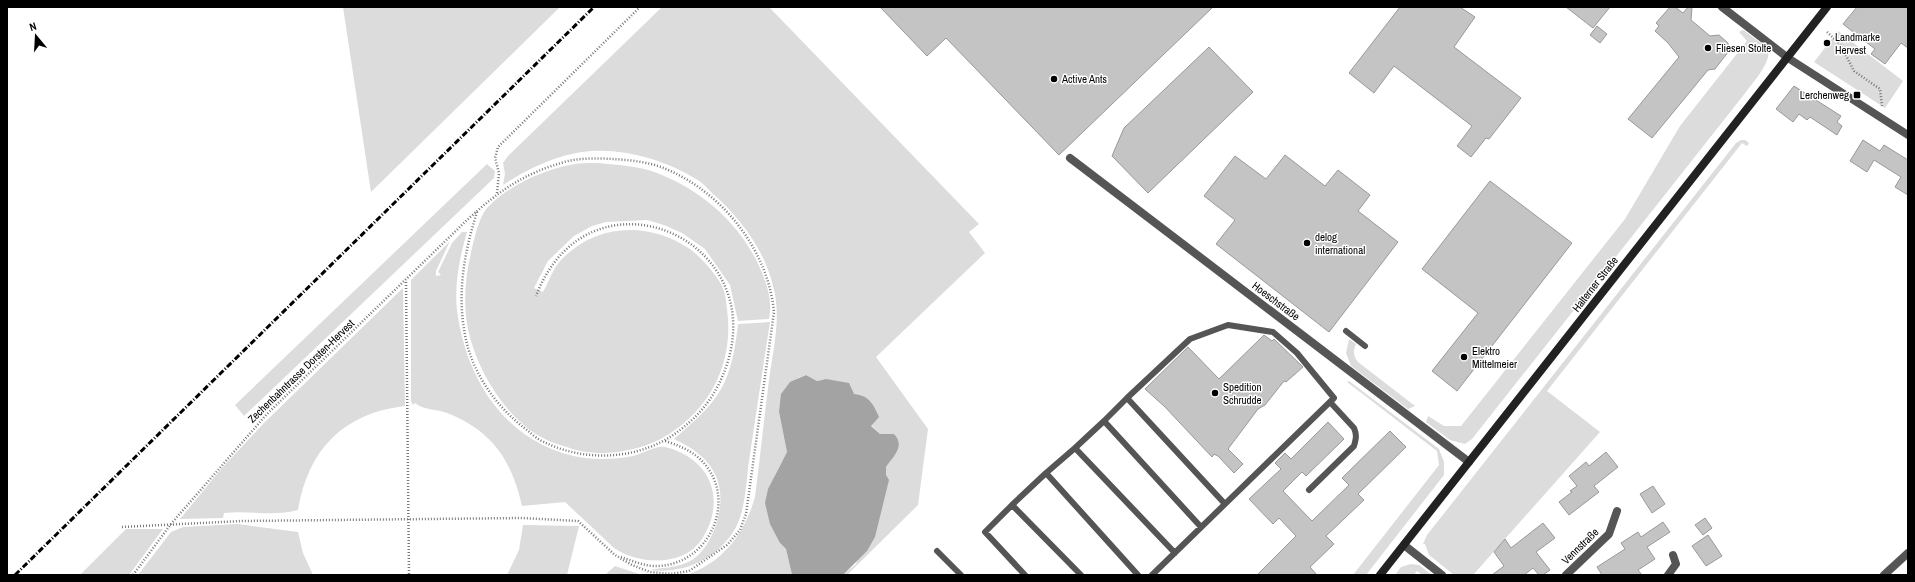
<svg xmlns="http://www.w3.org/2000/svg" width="1915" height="582" viewBox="0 0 1915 582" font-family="'Archivo Narrow',sans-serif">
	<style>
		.green { fill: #dcdcdc }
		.water { fill: #a3a3a3 }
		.building { fill: #c4c4c4; stroke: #999 }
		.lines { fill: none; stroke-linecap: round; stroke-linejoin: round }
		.path { stroke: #777; stroke-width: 2.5; stroke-dasharray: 1 2; stroke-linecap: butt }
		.lane { stroke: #555; stroke-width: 6 }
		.street { stroke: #555; stroke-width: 8 }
		.secondary { stroke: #222; stroke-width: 8 }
		.rail { stroke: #000; stroke-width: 3; stroke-dasharray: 6 2 1 2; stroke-linecap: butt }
		.poi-dot { fill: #000; stroke: #fff; stroke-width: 1.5 }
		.labels { text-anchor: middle; stroke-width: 3; stroke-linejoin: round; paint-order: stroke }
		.poi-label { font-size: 11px; fill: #000; stroke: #fff; text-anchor: start }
		.street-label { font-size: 11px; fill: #000; stroke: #fff }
	</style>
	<rect width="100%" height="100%" fill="#fff"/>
	<path class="green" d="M 343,7 L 560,7 L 371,192 Z
		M 662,7 L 769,7 L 979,224 L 969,232 L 985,253 L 876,357 L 928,429 L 918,505 L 847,575 L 843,575 L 856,564 L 886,476 L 886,467 C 893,457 906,446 894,434 L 880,434 L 871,425 L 854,394 L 826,379 L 817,381 L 806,375 L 798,378 L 779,412 L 787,452 L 774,477 L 780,543 L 786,549 L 792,575 L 686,575 C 723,563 745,533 755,497 C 760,458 764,419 769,380 C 773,351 781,319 774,290 C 766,252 741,218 712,193 C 707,188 702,182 696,179 C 667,161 627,149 592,151 C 560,153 529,168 503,185 L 505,174 L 503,163 L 508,156 Z
		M 1743,30 L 1768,48 C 1772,62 1754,81 1746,92 L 1472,439 L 1465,444 L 1450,440 L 1426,422 L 1428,416 L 1444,426 L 1461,426 L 1625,219 L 1680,126 L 1747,41 L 1739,32 Z
		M 1838,31 L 1903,81 L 1885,108 L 1814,62 Z
		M 1741,140 L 1745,140 L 1749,143 L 1747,146 L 1742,143 L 1547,391 L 1600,432 L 1473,575 L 1454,575 L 1429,555 L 1425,544 L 1423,544 L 1427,535 L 1736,143 Z
		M 597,163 C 619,165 642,166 662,175 C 708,194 747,231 764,278 C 769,291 772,304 769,319 L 738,321 L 730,285 L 705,249 L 682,233 L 664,225 L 647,220 L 606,222 L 592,226 L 574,236 L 548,261 L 534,288 L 543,292 C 549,282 553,268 561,260 C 596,223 649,221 690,249 C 700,256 721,279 724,291 C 726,296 726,303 727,309 C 734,360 713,406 669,434 C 642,452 597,459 567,447 C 560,445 552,443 545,439 C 504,419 471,362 466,316 C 464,295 466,273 471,253 C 474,240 479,215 489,206 C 508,186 543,170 570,165 C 578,163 588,163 597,163 Z
		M 487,164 L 495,171 L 494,178 L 244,416 L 235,405 Z
		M 462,232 L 467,232 C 460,256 454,284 457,310 C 466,382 509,447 585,458 C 601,460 618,459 633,456 C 642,454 656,445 665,447 C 711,458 727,500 702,539 C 684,567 639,565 614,548 L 565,502 L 522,506 C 512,460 491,430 447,413 C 437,409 423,410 415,403 L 413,405 L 411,401 L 411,280 L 450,241 L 436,271 L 436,276 L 441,275 L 438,272 L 452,243 Z
		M 403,288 L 405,406 C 343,413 308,450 298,510 C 275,517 248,510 224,513 L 223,518 L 180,519 L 221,469 L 265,422 Z
		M 770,322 C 763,368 756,414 749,461 C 746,482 746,509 735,529 C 717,559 685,574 650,570 C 664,567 679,568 692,560 C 704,552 711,539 716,525 C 729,483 713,457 674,439 C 720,400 731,385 738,324 Z
		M 1349,339 L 1356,344 C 1353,351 1353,356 1358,362 L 1415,406 L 1408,409 L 1351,366 L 1346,353 Z
		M 1349,381 L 1439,449 L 1444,462 L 1444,475 L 1366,575 L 1353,575 L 1439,465 L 1437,451 L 1347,382 Z
		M 238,524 L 298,532 L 303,553 L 313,575 L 138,575 L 171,532 L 183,527 Z
		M 523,525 L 579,526 L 567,575 L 507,575 L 519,550 Z
		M 126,529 L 163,529 L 129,575 L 80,575 Z
		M 1411,564 L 1419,565 L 1432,575 L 1422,575 L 1417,571 L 1414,575 L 1395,575 L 1401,567 Z
		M 615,566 L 642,575 L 605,575 Z"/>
	<path class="water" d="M 806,375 L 817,381 L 826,379 L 849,383 L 854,394 C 870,396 873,404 879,417 L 871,426 L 880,434 L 894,434 C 906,446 893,457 886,467 L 886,475 L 889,480 L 875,537 L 867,551 L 843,575 L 792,575 L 786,549 L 780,543 L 770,524 L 765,503 L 768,489 L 787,452 L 779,412 L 781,394 L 790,382 Z"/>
	<path class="building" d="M 880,7 L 1213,7 L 1059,155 L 946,38 L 927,56 Z
		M 1400,7 L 1460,7 L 1475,17 L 1454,47 L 1521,98 L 1489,139 L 1486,138 L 1471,157 L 1457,146 L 1472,126 L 1394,66 L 1374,93 L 1349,73 Z
		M 1566,7 L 1610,7 L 1593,28 Z
		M 1670,7 L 1675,7 L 1683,13 L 1688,7 L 1692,7 L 1691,20 L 1710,36 L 1719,35 L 1728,43 L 1729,51 L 1715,69 L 1708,70 L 1652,138 L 1628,119 L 1679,57 L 1668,43 L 1655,31 L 1659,26 L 1656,23 Z
		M 1857,7 L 1908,7 L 1908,48 L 1901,43 L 1885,64 L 1871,54 L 1875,49 L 1843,24 Z
		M 1597,26 L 1607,34 L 1600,43 L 1590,35 Z
		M 1209,47 L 1253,92 L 1148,193 L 1112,156 L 1124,128 Z
		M 1794,86 L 1841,116 L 1837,122 L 1842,126 L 1837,135 L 1810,117 L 1807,120 L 1799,114 L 1793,122 L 1776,109 Z
		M 1863,140 L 1880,151 L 1884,145 L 1908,160 L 1908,195 L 1895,187 L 1901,177 L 1874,160 L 1867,172 L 1850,161 Z
		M 1285,155 L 1325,186 L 1338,170 L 1370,195 L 1358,211 L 1398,242 L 1329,332 L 1216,244 L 1235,220 L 1204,196 L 1235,156 L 1266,179 Z
		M 1490,181 L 1572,243 L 1457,391 L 1432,371 L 1478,313 L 1422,269 Z
		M 1264,335 L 1272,341 L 1274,339 L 1303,367 L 1286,382 L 1284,381 L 1265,405 L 1258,409 L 1228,449 L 1243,464 L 1234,473 L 1218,456 L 1214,454 L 1212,457 L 1165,407 L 1145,389 L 1188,347 L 1219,379 Z
		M 1328,422 L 1344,439 L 1306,476 L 1302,472 L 1283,491 L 1312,521 L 1349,485 L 1342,478 L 1390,431 L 1406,447 L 1358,494 L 1364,500 L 1326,536 L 1334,544 L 1310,567 L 1317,575 L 1257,575 L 1296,536 L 1279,518 L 1273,524 L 1249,499 L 1281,469 L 1275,463 L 1285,453 L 1291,459 Z
		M 1606,452 L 1618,467 L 1594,486 L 1599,492 L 1569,515 L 1559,502 L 1572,492 L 1570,491 L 1577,486 L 1569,476 L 1586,462 L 1589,466 Z
		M 1653,486 L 1665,504 L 1652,513 L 1640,494 Z
		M 1705,518 L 1712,528 L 1703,535 L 1695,525 Z
		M 1663,522 L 1670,532 L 1647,547 L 1655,559 L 1638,570 L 1642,575 L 1602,575 L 1597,567 L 1625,549 L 1621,543 L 1638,532 L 1641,537 Z
		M 1543,523 L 1555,538 L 1536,552 L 1550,570 L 1543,575 L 1539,575 L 1533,568 L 1524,575 L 1492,575 L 1504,566 L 1494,552 L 1505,539 L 1511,548 Z
		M 1708,535 L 1722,556 L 1706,566 L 1692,546 Z"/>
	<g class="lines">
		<path class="path" d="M 1827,32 L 1840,44 L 1854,71 L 1880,89 L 1882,106
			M 497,193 L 499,173 L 495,158 L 498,147 L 640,7
			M 477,212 C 463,256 456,299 467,344 C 476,379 499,409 527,430 C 532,434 538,440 544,442 C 586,463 642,460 680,430 C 704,412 719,390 728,361 C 766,234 587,162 536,296
			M 406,282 L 409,575
			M 122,527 L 242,521 L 522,518 L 578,521 L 615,555 L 632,565 L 650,572 L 671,574 L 689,571 L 727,545 L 740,530 L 746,514 L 774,312 C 768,250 723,193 666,169 C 650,162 630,160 613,159 C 598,158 582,158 568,161 C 524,173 500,190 467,220 L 267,414 L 177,517 L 171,524 L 133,575
			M 621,557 C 633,561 646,567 659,566 C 712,563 739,496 700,459 C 690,450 678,445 665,441"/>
		<path class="lane" d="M 1346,331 L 1365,346
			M 1127,398 L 1104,421 L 1201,527
			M 1104,421 L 1075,448 L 1175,553
			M 1075,448 L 1046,473 L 1138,575
			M 1046,473 L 1012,505 L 1081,575
			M 1309,490 L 1354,446 C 1356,439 1357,435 1354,428 L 1330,402
			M 1012,505 L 985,532 L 1025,575
			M 937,551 L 961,575
			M 1152,575 L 1334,398 L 1297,353 L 1273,332 L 1228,325 L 1190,339 L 1127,398 L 1225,504"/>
		<path class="street" d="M 1722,7 L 1788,58 L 1908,135
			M 1070,158 L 1469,462
			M 1404,545 L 1442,575
			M 1566,575 L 1609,534 L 1617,511
			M 1668,575 L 1676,564 L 1673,555
			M 1884,575 L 1908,553"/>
		<path class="secondary" d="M 1380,575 L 1827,7"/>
		<path class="rail" d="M 15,575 L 594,7"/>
	</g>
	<g class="poi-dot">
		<circle cx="1827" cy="43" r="4"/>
		<circle cx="1708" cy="48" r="4"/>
		<circle cx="1054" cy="79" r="4"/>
		<rect x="1853" y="91" width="8" height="8" rx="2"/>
		<circle cx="1307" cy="243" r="4"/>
		<circle cx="1464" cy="357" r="4"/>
		<circle cx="1215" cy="393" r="4"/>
	</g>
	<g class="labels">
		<g class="poi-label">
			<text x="1835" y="41">Landmarke<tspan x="1835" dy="13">Hervest</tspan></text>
			<text x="1716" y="52">Fliesen Stolte</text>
			<text x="1062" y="83">Active Ants</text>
			<text x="1849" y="99" text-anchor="end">Lerchenweg</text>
			<text x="1315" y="241">delog<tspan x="1315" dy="13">international</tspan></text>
			<text x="1472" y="355">Elektro<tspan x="1472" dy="13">Mittelmeier</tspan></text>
			<text x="1223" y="391">Spedition<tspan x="1223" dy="13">Schrudde</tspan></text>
		</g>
		<g class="street-label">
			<text transform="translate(1595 284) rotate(-52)" y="4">Halterner Straße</text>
			<text transform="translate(1276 301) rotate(37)" y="4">Hoeschstraße</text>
			<text transform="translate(301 371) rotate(-44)" y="4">Zechenbahntrasse Dorsten-Hervest</text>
			<text transform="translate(1580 546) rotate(-44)" y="4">Vennstraße</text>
		</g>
	</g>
	<rect width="1915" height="582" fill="none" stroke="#000000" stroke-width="16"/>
	<g transform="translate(36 36) rotate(342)" stroke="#ffffff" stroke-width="3" paint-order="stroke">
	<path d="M0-3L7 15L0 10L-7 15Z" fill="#000000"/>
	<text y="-6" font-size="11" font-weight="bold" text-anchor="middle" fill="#000000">N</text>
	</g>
</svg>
